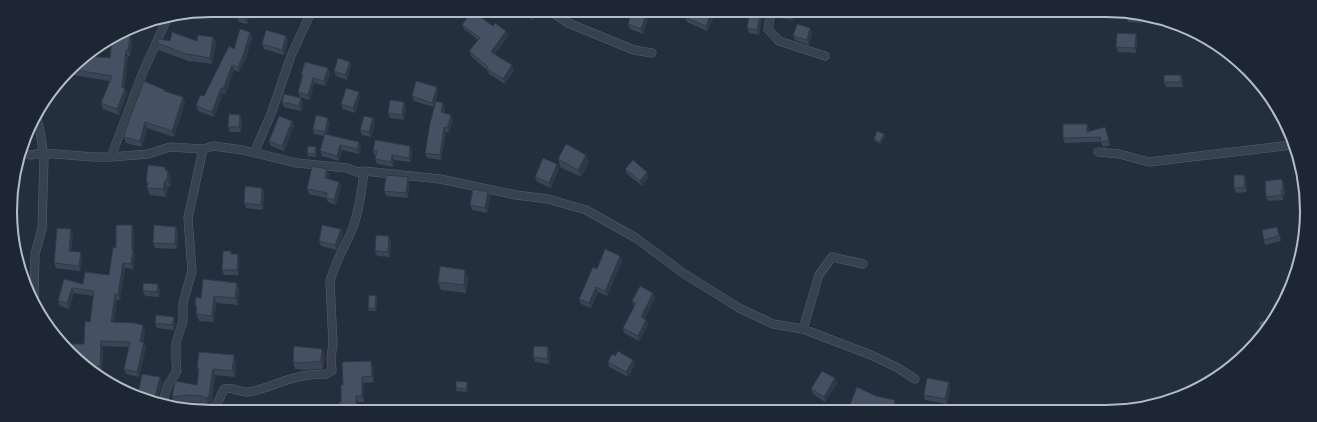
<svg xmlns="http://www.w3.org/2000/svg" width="1317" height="422" viewBox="0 0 1317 422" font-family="'Archivo Narrow',sans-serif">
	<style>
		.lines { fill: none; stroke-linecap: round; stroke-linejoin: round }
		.minor-casing { stroke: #565f6c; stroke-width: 9 }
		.minor { stroke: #38414e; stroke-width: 8 }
		.wall { fill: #3b4654 }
		.shaded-wall { fill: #303945 }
		.building { fill: #455162; stroke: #303945 }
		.rim { fill: none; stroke: #b4bcc9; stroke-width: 2 }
	</style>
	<rect width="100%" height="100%" fill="#242f3e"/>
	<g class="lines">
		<defs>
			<path id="minor" d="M 550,11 L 568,23 L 634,50 L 652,53
				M 771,12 L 768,29 L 779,41 L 825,56
				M 1098,152 L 1119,154 L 1149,162 L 1292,145
				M 21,153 L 31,155 L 42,153 L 94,157 L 111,157 L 148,154 L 170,147 L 203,149 L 213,146 L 243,150 L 297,163 L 347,168 L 357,172 L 364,171 L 440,179 L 516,195 L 548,199 L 586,210 L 636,238 L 683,273 L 739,308 L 773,324 L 803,329 L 871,355 L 898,368 L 915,379
				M 254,153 L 271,114 L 291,56 L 312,10
				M 111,157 L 143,72 L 167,19
				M 34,301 L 35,254 L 42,229 L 44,158 L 40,131 L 36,115
				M 803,329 L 819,275 L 832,257 L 863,264
				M 162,404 L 168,385 L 177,371 L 176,361 L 176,343 L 183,321 L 183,303 L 192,271 L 188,218 L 203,149
				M 180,408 L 190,407 L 204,408
				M 212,408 L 216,406 L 224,389 C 233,386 240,393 248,392 C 262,390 274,384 287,380 C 299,376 315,374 327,374 L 332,371 L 331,358 L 333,344 L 330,282 C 334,263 346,246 353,227 C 359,211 362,189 364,171"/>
		</defs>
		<use href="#minor" class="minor-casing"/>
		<use href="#minor" class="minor"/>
	</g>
	<path class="wall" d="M 211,10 L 222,10 L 219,17 L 205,11 Z
		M 239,10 L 251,10 L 247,24 L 239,22 L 237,17 Z
		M 522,11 L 536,11 L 537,14 L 533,20 Z
		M 632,12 L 649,12 L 650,13 L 643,34 L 630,29 L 628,24 Z
		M 777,12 L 794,12 L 793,20 L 779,18 Z
		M 711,14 L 713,19 L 707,31 L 687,22 L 685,17 Z
		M 1127,14 L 1142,14 L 1142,23 L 1128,22 L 1127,17 Z
		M 762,17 L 759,35 L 749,33 L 747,28 Z
		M 462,25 L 493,26 L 506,31 L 508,36 L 495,54 L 514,70 L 505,84 L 489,74 L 487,70 L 471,56 L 469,51 L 478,40 L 464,29 Z
		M 810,28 L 812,33 L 809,45 L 795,40 L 793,36 Z
		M 250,32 L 252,37 L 246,58 L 239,72 L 234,70 L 225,94 L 223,93 L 214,117 L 198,111 L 196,106 L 204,96 L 234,49 Z
		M 1136,34 L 1137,39 L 1136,53 L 1118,52 L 1116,47 Z
		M 130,36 L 132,42 L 130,56 L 128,56 L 124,88 L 127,94 L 119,115 L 103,109 L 101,103 L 110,81 L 72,75 L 71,70 L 78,60 L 90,56 L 110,58 Z
		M 286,36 L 288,41 L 284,55 L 264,49 L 262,44 Z
		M 213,37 L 216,43 L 212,64 L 191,61 L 191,62 L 159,50 L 157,43 L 170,41 L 197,41 Z
		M 350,62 L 351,66 L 347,80 L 336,76 L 334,71 Z
		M 328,68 L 330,73 L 326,86 L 314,83 L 310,100 L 300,97 L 298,92 L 302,77 L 301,75 Z
		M 1181,75 L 1183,80 L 1183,87 L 1166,87 L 1164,82 Z
		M 165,90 L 165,91 L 183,97 L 185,103 L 174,137 L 147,128 L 142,147 L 126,143 L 124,137 Z
		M 438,92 L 434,107 L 414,101 L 412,96 Z
		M 360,97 L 355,113 L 343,109 L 341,104 Z
		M 301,98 L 303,103 L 301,111 L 284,107 L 282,102 Z
		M 404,102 L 406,107 L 404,120 L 390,118 L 388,113 Z
		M 445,108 L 444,113 L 453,120 L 449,133 L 446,132 L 441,160 L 427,158 L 425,153 Z
		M 240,115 L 242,120 L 241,132 L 230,132 L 228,127 Z
		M 328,118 L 330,123 L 327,134 L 361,146 L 359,154 L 342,150 L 339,161 L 322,156 L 320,151 L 324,136 L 314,134 L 313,129 Z
		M 373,118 L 375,123 L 371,137 L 362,135 L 360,130 Z
		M 292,121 L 294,126 L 284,151 L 271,146 L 269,141 Z
		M 1087,124 L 1089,129 L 1089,132 L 1105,127 L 1110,145 L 1103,147 L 1101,142 L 1065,143 L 1063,138 Z
		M 884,134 L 885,136 L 881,144 L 874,141 L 874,139 Z
		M 317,150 L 316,157 L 308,156 L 307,153 Z
		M 373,151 L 412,151 L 411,162 L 394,160 L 393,167 L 377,164 L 375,159 L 376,156 L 375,156 Z
		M 558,159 L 589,162 L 581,177 L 560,167 Z
		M 557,164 L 559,169 L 551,188 L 537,182 L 535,177 Z
		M 165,167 L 171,178 L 170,187 L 168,187 L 166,197 L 150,195 L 147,188 L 147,185 L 146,182 Z
		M 625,169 L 647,172 L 649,177 L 642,186 L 627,174 Z
		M 329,174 L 328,179 L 339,182 L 341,187 L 336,205 L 328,202 L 326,198 L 309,194 L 307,189 Z
		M 1244,175 L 1246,179 L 1247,192 L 1236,193 L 1234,188 Z
		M 408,177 L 409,182 L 408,198 L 386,196 L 384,191 Z
		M 1282,179 L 1284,184 L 1285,195 L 1283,195 L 1283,200 L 1268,201 L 1266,197 Z
		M 262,188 L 264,192 L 263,210 L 246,208 L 244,203 Z
		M 488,192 L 490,197 L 487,213 L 472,210 L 470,205 Z
		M 132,225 L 134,231 L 134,252 L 135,255 L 133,269 L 125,268 L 120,300 L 117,300 L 114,322 L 145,330 L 143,342 L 144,342 L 146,347 L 139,377 L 126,374 L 124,369 L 129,347 L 103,346 L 102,372 L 92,371 L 65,344 L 84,344 L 90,322 L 93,296 L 74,293 L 69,309 L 60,306 L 58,301 L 64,279 L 83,284 L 109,275 L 116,248 Z
		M 176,227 L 178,231 L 177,249 L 155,248 L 153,243 Z
		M 341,229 L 343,234 L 337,250 L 321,246 L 319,241 Z
		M 1279,232 L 1281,241 L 1265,245 L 1264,240 Z
		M 73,234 L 71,251 L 82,257 L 80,271 L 56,268 L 54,263 Z
		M 391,241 L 390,257 L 377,256 L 375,251 Z
		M 232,254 L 238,254 L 239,259 L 239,275 L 224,275 L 222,270 Z
		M 620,256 L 622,261 L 607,296 L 598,292 L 591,308 L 581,304 L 579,299 L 597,269 Z
		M 465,270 L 468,277 L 466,293 L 441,290 L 438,282 Z
		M 160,289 L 159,297 L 145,296 L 143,291 Z
		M 239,289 L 238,305 L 216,303 L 214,322 L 199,321 L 196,314 L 197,310 L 195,305 L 201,298 Z
		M 653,293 L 655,298 L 644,319 L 648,325 L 639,341 L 624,333 L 623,328 L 634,306 L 632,301 Z
		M 376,296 L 377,299 L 376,311 L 369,311 L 368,308 Z
		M 175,322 L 174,330 L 157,328 L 155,323 Z
		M 548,347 L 550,352 L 549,364 L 535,362 L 533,357 Z
		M 322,349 L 325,356 L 323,369 L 305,370 L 295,369 L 293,362 Z
		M 615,356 L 633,360 L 635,365 L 628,377 L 609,367 L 608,362 Z
		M 236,362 L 235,377 L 215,375 L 212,402 L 208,404 L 204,403 L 190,402 L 174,403 L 172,397 L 197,385 L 199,372 L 197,368 Z
		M 373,367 L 374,382 L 364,383 L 364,402 L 341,402 L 343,385 Z
		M 835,378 L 837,383 L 825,402 L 813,394 L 811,389 Z
		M 162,382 L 157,402 L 138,394 Z
		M 467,382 L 468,385 L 467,392 L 456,391 L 456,388 Z
		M 949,382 L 950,387 L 947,404 L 925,400 L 924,395 Z
		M 876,396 L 897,405 L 896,410 L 854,410 L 852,409 L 850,404 Z"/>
	<path class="shaded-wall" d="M 218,10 L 222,10 L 219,17 L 217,12 Z
		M 248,10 L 251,11 L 247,24 L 245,19 Z
		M 534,11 L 536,11 L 537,14 L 533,20 L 531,15 Z
		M 647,12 L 649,12 L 650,13 L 643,34 L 641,29 Z
		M 761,12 L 762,17 L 759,35 L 757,30 Z
		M 791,12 L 794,12 L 793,20 L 791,16 Z
		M 711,14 L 713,19 L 707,31 L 706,26 Z
		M 1140,14 L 1142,14 L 1142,23 L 1140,18 Z
		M 810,28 L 812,33 L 809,45 L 807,40 Z
		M 506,31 L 508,36 L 493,57 L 491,52 Z
		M 250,32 L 252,37 L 246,58 L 239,72 L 238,67 Z
		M 1136,34 L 1137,39 L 1136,53 L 1135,48 Z
		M 130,36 L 132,42 L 130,56 L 128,50 Z
		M 286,36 L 288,41 L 284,55 L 282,50 Z
		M 213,37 L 216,43 L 212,64 L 210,58 Z
		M 126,50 L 128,56 L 124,92 L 125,89 L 127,94 L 119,115 L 117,109 L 122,87 Z
		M 350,62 L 351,66 L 347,80 L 345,75 Z
		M 232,65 L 234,70 L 225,94 L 223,89 Z
		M 512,65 L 514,70 L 505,84 L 503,79 Z
		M 328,68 L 330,73 L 326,86 L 324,81 Z
		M 1181,75 L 1183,80 L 1183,87 L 1181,82 Z
		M 313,78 L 314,83 L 310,100 L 308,95 Z
		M 437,87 L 438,92 L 434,107 L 432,103 Z
		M 221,88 L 223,93 L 214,117 L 212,112 Z
		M 359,92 L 360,97 L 355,113 L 353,108 Z
		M 183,97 L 185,103 L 174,137 L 172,131 Z
		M 301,98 L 303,103 L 301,111 L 299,106 Z
		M 404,102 L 406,107 L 404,120 L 402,115 Z
		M 443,103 L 445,108 L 443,117 L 441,112 Z
		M 240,115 L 242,120 L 241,132 L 239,127 Z
		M 451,115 L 453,120 L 449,133 L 447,128 Z
		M 328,118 L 330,123 L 327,136 L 325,132 Z
		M 373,118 L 375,123 L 371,137 L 369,132 Z
		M 292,121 L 294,126 L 284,151 L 282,146 Z
		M 145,122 L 147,128 L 142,147 L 140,141 Z
		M 1087,124 L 1089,129 L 1089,137 L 1087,132 Z
		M 444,127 L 446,132 L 441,160 L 440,155 Z
		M 884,134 L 885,136 L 881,144 L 880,142 Z
		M 359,142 L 361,146 L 359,154 L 357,149 Z
		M 340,145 L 342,150 L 339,161 L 337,156 Z
		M 410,146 L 412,151 L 411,162 L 409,158 Z
		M 316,147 L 317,150 L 316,157 L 315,154 Z
		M 392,155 L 394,160 L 393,167 L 391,162 Z
		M 586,155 L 589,162 L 581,177 L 578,170 Z
		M 557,164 L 559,169 L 551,188 L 549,183 Z
		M 165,167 L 168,174 L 168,171 L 171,178 L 170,187 L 167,180 L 165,170 Z
		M 327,169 L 329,174 L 327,183 L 325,178 Z
		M 647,172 L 649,177 L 642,186 L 640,181 Z
		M 1244,175 L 1246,179 L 1247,192 L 1245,187 Z
		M 408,177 L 409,182 L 408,198 L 406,193 Z
		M 1282,179 L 1284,184 L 1285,195 L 1283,190 Z
		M 165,180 L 168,187 L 166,197 L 163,189 Z
		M 339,182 L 341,187 L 336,205 L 334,200 Z
		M 262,188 L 264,192 L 263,210 L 261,205 Z
		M 1281,190 L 1283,195 L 1283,200 Z
		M 488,192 L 490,197 L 487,213 L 485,208 Z
		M 132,225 L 134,231 L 134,252 L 135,255 L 133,269 L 131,264 Z
		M 176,227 L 178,231 L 177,249 L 175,244 Z
		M 71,229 L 73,234 L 71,256 L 69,251 Z
		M 341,229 L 343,234 L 337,250 L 335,245 Z
		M 389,236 L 391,241 L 390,257 L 388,252 Z
		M 81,252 L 82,257 L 80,271 L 79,266 Z
		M 238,254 L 239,259 L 239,275 L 237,270 Z
		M 620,256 L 622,261 L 607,296 L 605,291 Z
		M 123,263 L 125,268 L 120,300 L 118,295 Z
		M 465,270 L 468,277 L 466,293 L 464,285 Z
		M 237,283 L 239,289 L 238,305 L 235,298 Z
		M 158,284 L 160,289 L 159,297 L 157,292 Z
		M 596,287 L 598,292 L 591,308 L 589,303 Z
		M 72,288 L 74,293 L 69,309 L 67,303 Z
		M 653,293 L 655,298 L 643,322 L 641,317 Z
		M 115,294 L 117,300 L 113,328 L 111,322 Z
		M 214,296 L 216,303 L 214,322 L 212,316 Z
		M 376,296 L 377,299 L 376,311 L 375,309 Z
		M 174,317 L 175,322 L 174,330 L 172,325 Z
		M 646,320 L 648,325 L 639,341 L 638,336 Z
		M 143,325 L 145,330 L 142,347 L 140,342 Z
		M 101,341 L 103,346 L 102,372 L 100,366 Z
		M 144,342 L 146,347 L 139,377 L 137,372 Z
		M 548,347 L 550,352 L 549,364 L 547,359 Z
		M 322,349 L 325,356 L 323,369 L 321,361 Z
		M 234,355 L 236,362 L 235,377 L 232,371 Z
		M 633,360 L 635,365 L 628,377 L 626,372 Z
		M 371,361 L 373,367 L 374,382 L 372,376 Z
		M 213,369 L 215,375 L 212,402 L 208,404 L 206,398 Z
		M 160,377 L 162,382 L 157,402 L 155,397 Z
		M 362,377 L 364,383 L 364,402 L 362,396 Z
		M 835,378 L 837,383 L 825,402 L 824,397 Z
		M 467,382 L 468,385 L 467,392 L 466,389 Z
		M 949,382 L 950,387 L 947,404 L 945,399 Z
		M 356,396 L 358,402 L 358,409 L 356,408 Z
		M 895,400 L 897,405 L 896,410 L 893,410 Z"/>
	<path class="building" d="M 213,10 L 218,10 L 217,12 Z
		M 239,10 L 248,10 L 245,19 L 237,17 Z
		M 472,11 L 493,26 L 495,23 L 506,31 L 491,52 L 512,65 L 503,79 L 487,69 L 488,67 L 469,51 L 480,38 L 462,25 Z
		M 526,11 L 534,11 L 531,15 Z
		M 632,12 L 647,12 L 641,29 L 628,24 Z
		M 687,12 L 708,12 L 711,14 L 706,26 L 685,17 Z
		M 750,12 L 761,12 L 757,30 L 747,28 Z
		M 777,12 L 791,12 L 791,16 L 777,13 Z
		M 1127,14 L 1140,14 L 1140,18 L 1127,17 Z
		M 797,24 L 810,28 L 807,40 L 793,36 Z
		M 240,29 L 250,32 L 244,53 L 238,67 L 232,65 L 223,89 L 221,88 L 212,112 L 196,106 L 200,95 L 204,96 L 229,46 L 234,49 Z
		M 266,30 L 286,36 L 282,50 L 262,44 Z
		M 172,32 L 197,41 L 198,35 L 213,37 L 210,58 L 189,54 L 189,55 L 157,43 L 159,39 L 170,41 Z
		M 1117,33 L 1136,34 L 1135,48 L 1116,47 Z
		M 119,35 L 130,36 L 128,50 L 126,50 L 122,87 L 125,89 L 117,109 L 101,103 L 112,76 L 71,69 L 78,60 L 87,54 L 87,56 L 110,58 L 112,39 Z
		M 338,58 L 350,62 L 345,75 L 334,71 Z
		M 305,62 L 328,68 L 324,81 L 313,78 L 308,95 L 298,92 L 303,75 L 301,75 Z
		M 1164,75 L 1181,75 L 1181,82 L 1164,82 Z
		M 144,81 L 165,90 L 164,91 L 183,97 L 172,131 L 145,122 L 140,141 L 124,137 L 128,123 Z
		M 416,81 L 437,87 L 432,103 L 412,96 Z
		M 346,88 L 359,92 L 353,108 L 341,104 Z
		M 284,94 L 301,98 L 299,106 L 282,102 Z
		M 390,100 L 404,102 L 402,115 L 388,113 Z
		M 436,101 L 443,103 L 441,112 L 451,115 L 447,128 L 444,127 L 440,155 L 425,153 L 430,123 Z
		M 229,114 L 240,115 L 239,127 L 228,127 Z
		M 316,115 L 328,118 L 325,132 L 313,129 Z
		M 279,116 L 292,121 L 282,146 L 269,141 Z
		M 364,116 L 373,118 L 369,132 L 360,130 Z
		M 1063,124 L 1087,124 L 1087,132 L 1105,127 L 1109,140 L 1101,142 L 1100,137 L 1063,138 Z
		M 877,131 L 884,134 L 880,142 L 874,139 Z
		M 325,134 L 359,142 L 357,149 L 340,145 L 337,156 L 320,151 Z
		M 375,140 L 410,146 L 409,158 L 392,155 L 391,162 L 375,159 L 377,151 L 373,151 Z
		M 566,144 L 586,155 L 578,170 L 558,159 Z
		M 308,146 L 316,147 L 315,154 L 307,153 Z
		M 543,158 L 557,164 L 549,183 L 535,177 Z
		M 633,160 L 647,172 L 640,181 L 625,169 Z
		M 148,165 L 165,167 L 165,170 L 168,171 L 167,180 L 165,180 L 163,189 L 147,188 L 148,182 L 146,182 Z
		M 312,166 L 327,169 L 325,178 L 339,182 L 334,200 L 326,198 L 327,193 L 307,189 Z
		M 386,175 L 408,177 L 406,193 L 384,191 Z
		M 1234,175 L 1244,175 L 1245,187 L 1234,188 Z
		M 1282,179 L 1283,190 L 1281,190 L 1282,195 L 1266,197 L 1265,181 Z
		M 245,186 L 262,188 L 261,205 L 244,203 Z
		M 473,189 L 488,192 L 485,208 L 470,205 Z
		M 116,225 L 132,225 L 132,250 L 133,250 L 131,264 L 123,263 L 118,295 L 115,294 L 111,322 L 134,323 L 143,325 L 140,342 L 144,342 L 137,372 L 124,369 L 130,342 L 101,341 L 100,366 L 87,366 L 65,344 L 84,344 L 85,321 L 90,322 L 94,291 L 72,288 L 67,303 L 58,301 L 64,279 L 83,284 L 85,272 L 109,275 L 113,247 L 116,248 Z
		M 154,225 L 176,227 L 175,244 L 153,243 Z
		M 322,225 L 341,229 L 335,245 L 319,241 Z
		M 1277,227 L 1279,236 L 1264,240 L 1262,230 Z
		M 57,228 L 71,229 L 69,251 L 81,252 L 79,266 L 54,263 Z
		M 376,235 L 389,236 L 388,252 L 375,251 Z
		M 605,249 L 620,256 L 605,291 L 596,287 L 589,303 L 579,299 L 593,267 L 597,269 Z
		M 223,251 L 231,251 L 231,254 L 238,254 L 237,270 L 222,270 Z
		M 440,266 L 465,270 L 464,285 L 438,282 Z
		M 203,279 L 237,283 L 235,298 L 214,296 L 212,316 L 196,314 L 197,306 L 195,305 L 196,297 L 201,298 Z
		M 143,283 L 158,284 L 157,292 L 143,291 Z
		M 640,286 L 653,293 L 641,317 L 646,320 L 638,336 L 623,328 L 636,303 L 632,301 Z
		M 369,295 L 376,296 L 375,309 L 368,308 Z
		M 156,315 L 174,317 L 172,325 L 155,323 Z
		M 1275,317 L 1262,333 L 1259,322 Z
		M 294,346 L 322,349 L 321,361 L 302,363 L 293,362 Z
		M 534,346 L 548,347 L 547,359 L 533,357 Z
		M 618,351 L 633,360 L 626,372 L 608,362 L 612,354 L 615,356 Z
		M 199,352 L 234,355 L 232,371 L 213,369 L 209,396 L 206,398 L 202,396 L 188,395 L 172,397 L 175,381 L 197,385 L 199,368 L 197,368 Z
		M 371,361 L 372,376 L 362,377 L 362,396 L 356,396 L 356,408 L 339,408 L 339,402 L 341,402 L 341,385 L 343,385 L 342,362 Z
		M 822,371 L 835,378 L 824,397 L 811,389 Z
		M 142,374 L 160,377 L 155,397 L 138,394 Z
		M 927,378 L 949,382 L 945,399 L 924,395 Z
		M 456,381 L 467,382 L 466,389 L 456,388 Z
		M 857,387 L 876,396 L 895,400 L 893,410 L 863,410 L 850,404 Z
		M 810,405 L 824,407 L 824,410 L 809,410 Z
		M 192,407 L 192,408 L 179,408 Z"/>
	<path d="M0 0H1317V422H0ZM211 17H1106A194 194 0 0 1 1300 211V211A194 194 0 0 1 1106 405H211A194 194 0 0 1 17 211V211A194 194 0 0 1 211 17Z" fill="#1d2633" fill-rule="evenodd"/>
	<path class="rim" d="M211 17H1106A194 194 0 0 1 1300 211V211A194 194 0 0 1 1106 405H211A194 194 0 0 1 17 211V211A194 194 0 0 1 211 17Z"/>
</svg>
